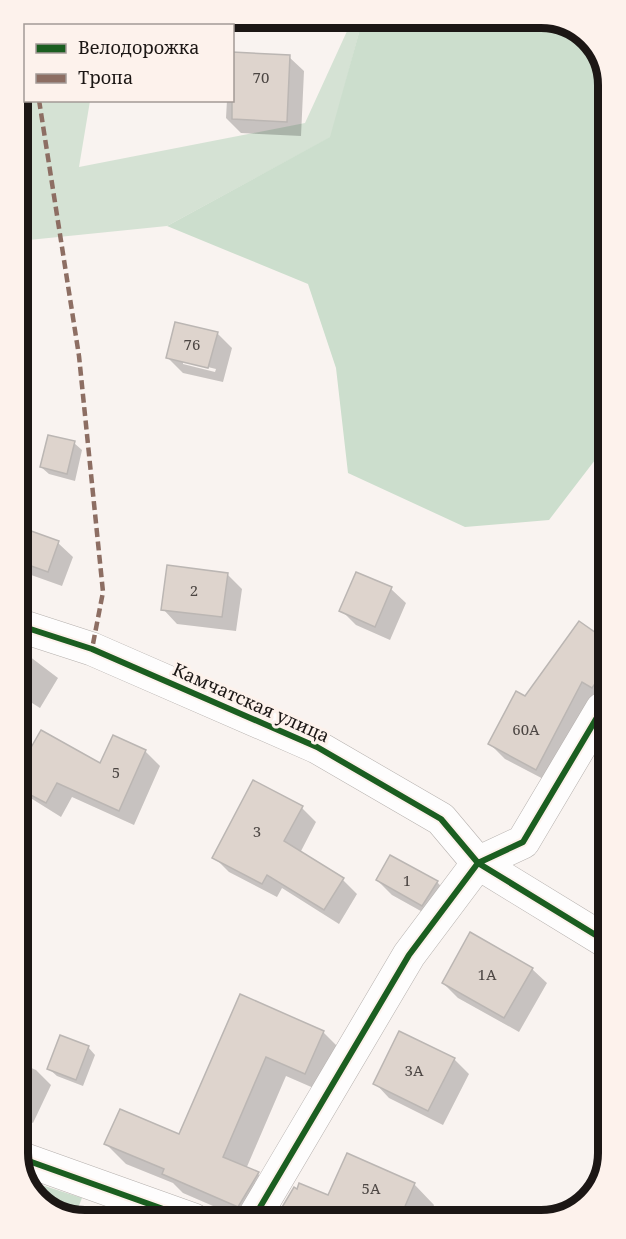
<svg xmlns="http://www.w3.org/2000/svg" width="626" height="1239" viewBox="0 0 626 1239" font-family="'Noto Serif',serif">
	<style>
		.green { fill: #d5e2d4 }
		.forest { fill: #ccdecd }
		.shadow { fill: #0003; fill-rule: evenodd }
		.building { fill: #ded4cd; stroke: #bbb6b3; stroke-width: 1.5 }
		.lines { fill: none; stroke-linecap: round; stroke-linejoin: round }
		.minor-casing { stroke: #b5b0ad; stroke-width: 34 }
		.minor { stroke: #fefdfd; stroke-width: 33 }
		.quiet { stroke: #8d6e63; stroke-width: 4.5; stroke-dasharray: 9 4.5; stroke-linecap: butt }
		.cycleway-casing { stroke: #fdf2ec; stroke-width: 10 }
		.cycleway { stroke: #1b5e20; stroke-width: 6 }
		.labels { text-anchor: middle; stroke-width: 6; stroke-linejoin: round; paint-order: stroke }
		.number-label { font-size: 15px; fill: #4c4643 }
		.street-label { font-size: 18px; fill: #1c1715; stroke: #fdf2ec }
		.rim { fill: none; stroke: #1c1715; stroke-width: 8 }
	</style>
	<rect width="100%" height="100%" fill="#f9f3f0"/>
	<path class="green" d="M 353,18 L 363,18 L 331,137 L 167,226 L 19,241 L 18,81 L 25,65 L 26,100 L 90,101 L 79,167 L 305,123 Z"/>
	<path class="forest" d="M 363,18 L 545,18 L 581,32 L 603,60 L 605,447 L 549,520 L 465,527 L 348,473 L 336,368 L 308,284 L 167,226 L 330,137 Z
		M 23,1179 L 82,1198 L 74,1218 L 45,1207 Z"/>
	<path class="shadow" d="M 289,57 L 304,71 L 301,136 L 241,133 L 226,118 L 227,100 L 232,100 Z
		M 217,333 L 232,348 L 223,382 L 183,373 L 168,358 ZM 183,361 L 216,369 L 215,372 L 183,364 Z
		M 74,443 L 82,450 L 75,481 L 49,474 L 41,467 Z
		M 20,529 L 58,543 L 73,557 L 62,586 L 20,571 Z
		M 227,574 L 242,589 L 236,631 L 177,624 L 163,609 Z
		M 357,574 L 391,589 L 406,603 L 390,640 L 356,625 L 341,610 Z
		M 606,642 L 606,701 L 551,783 L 505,759 L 490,744 L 525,698 Z
		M 29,656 L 58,678 L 40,708 L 21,696 L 21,669 Z
		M 145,751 L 160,766 L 134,825 L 72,797 L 61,817 L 21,792 L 21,768 L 101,765 Z
		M 302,808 L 316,822 L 300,853 L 343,880 L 357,894 L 339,924 L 282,888 L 277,897 L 229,872 L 214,857 Z
		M 22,858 L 32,866 L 22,892 Z
		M 377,880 L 437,882 L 451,897 L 437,920 L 392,895 Z
		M 532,969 L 547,983 L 519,1032 L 458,998 L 443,983 Z
		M 240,996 L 323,1032 L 343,1052 L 325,1093 L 286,1076 L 246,1169 L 258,1174 L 277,1193 L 243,1219 L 183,1193 L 173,1183 L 126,1164 L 106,1144 L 180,1136 Z
		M 88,1047 L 95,1055 L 83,1086 L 57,1076 L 49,1069 Z
		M 454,1059 L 469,1074 L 443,1125 L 389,1098 L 375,1083 Z
		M 22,1064 L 36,1070 L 51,1085 L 33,1123 L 23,1118 Z
		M 414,1184 L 434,1205 L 429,1217 L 277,1219 L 329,1197 Z"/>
	<path class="building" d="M 232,52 L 290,55 L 287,122 L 232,119 Z
		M 175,322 L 218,332 L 208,368 L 166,358 Z
		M 48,435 L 75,441 L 67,474 L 40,467 Z
		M 20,527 L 59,541 L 48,572 L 20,562 Z
		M 167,565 L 228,573 L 222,617 L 161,610 Z
		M 356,572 L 392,587 L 375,627 L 339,611 Z
		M 579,621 L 606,640 L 606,668 L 592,688 L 582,682 L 536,770 L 488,744 L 516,691 L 525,696 Z
		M 41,730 L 100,763 L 113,735 L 146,750 L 119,811 L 57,783 L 46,803 L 21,790 L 21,765 Z
		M 253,780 L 303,806 L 284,841 L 344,878 L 324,910 L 267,875 L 262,884 L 212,858 Z
		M 390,855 L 438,881 L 422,906 L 376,880 Z
		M 470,932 L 533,968 L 504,1018 L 442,983 Z
		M 240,994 L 324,1031 L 305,1074 L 266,1057 L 223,1157 L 259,1172 L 238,1207 L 162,1174 L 164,1169 L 104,1144 L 120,1109 L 179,1134 Z
		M 399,1031 L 455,1058 L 428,1111 L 373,1084 Z
		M 60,1035 L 89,1046 L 76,1080 L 47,1069 Z
		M 347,1153 L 415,1183 L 400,1218 L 275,1219 L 294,1187 L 297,1189 L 299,1183 L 328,1195 Z"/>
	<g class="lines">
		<defs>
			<path id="minor" d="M 21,626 L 92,649 L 317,747 L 441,819 L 478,863 L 607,942
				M 23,1159 L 194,1220
				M 253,1219 L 409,955 L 478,863 L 523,842 L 602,709"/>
		</defs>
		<use href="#minor" class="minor-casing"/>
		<use href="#minor" class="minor"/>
		<path class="quiet" d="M 39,100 L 79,356 L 103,592 L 92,649"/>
		<defs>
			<path id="cycleway" d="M 21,626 L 92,649 L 317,747 L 441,819 L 478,863 L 607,942
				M 23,1159 L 194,1220
				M 253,1219 L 409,955 L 478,863 L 523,842 L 602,709"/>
		</defs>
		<use href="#cycleway" class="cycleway-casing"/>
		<use href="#cycleway" class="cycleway"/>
	</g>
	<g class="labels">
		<g class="number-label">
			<text x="261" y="83">70</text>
			<text x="192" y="350">76</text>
			<text x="194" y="596">2</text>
			<text x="526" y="735">60А</text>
			<text x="116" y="778">5</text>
			<text x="257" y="837">3</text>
			<text x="407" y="886">1</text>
			<text x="487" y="980">1А</text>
			<text x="414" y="1076">3А</text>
			<text x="371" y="1194">5А</text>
		</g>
		<g class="street-label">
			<text transform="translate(251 703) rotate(24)" y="6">Камчатская улица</text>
		</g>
	</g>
	<path d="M0 0H626V1239H0ZM85 28H541A57 57 0 0 1 598 85V1153A57 57 0 0 1 541 1210H85A57 57 0 0 1 28 1153V85A57 57 0 0 1 85 28Z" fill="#fdf2ec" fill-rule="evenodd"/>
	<path class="rim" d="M85 28H541A57 57 0 0 1 598 85V1153A57 57 0 0 1 541 1210H85A57 57 0 0 1 28 1153V85A57 57 0 0 1 85 28Z"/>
	<rect x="24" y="24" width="210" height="78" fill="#fdf2ec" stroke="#a39a96" stroke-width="1.5"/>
	<rect x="36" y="44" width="30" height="9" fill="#1b5e20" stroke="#a39a96" stroke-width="1.5"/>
	<text x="78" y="54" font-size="18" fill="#1c1715">Велодорожка</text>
	<rect x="36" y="74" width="30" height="9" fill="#8d6e63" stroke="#a39a96" stroke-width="1.5"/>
	<text x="78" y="84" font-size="18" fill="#1c1715">Тропа</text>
</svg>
